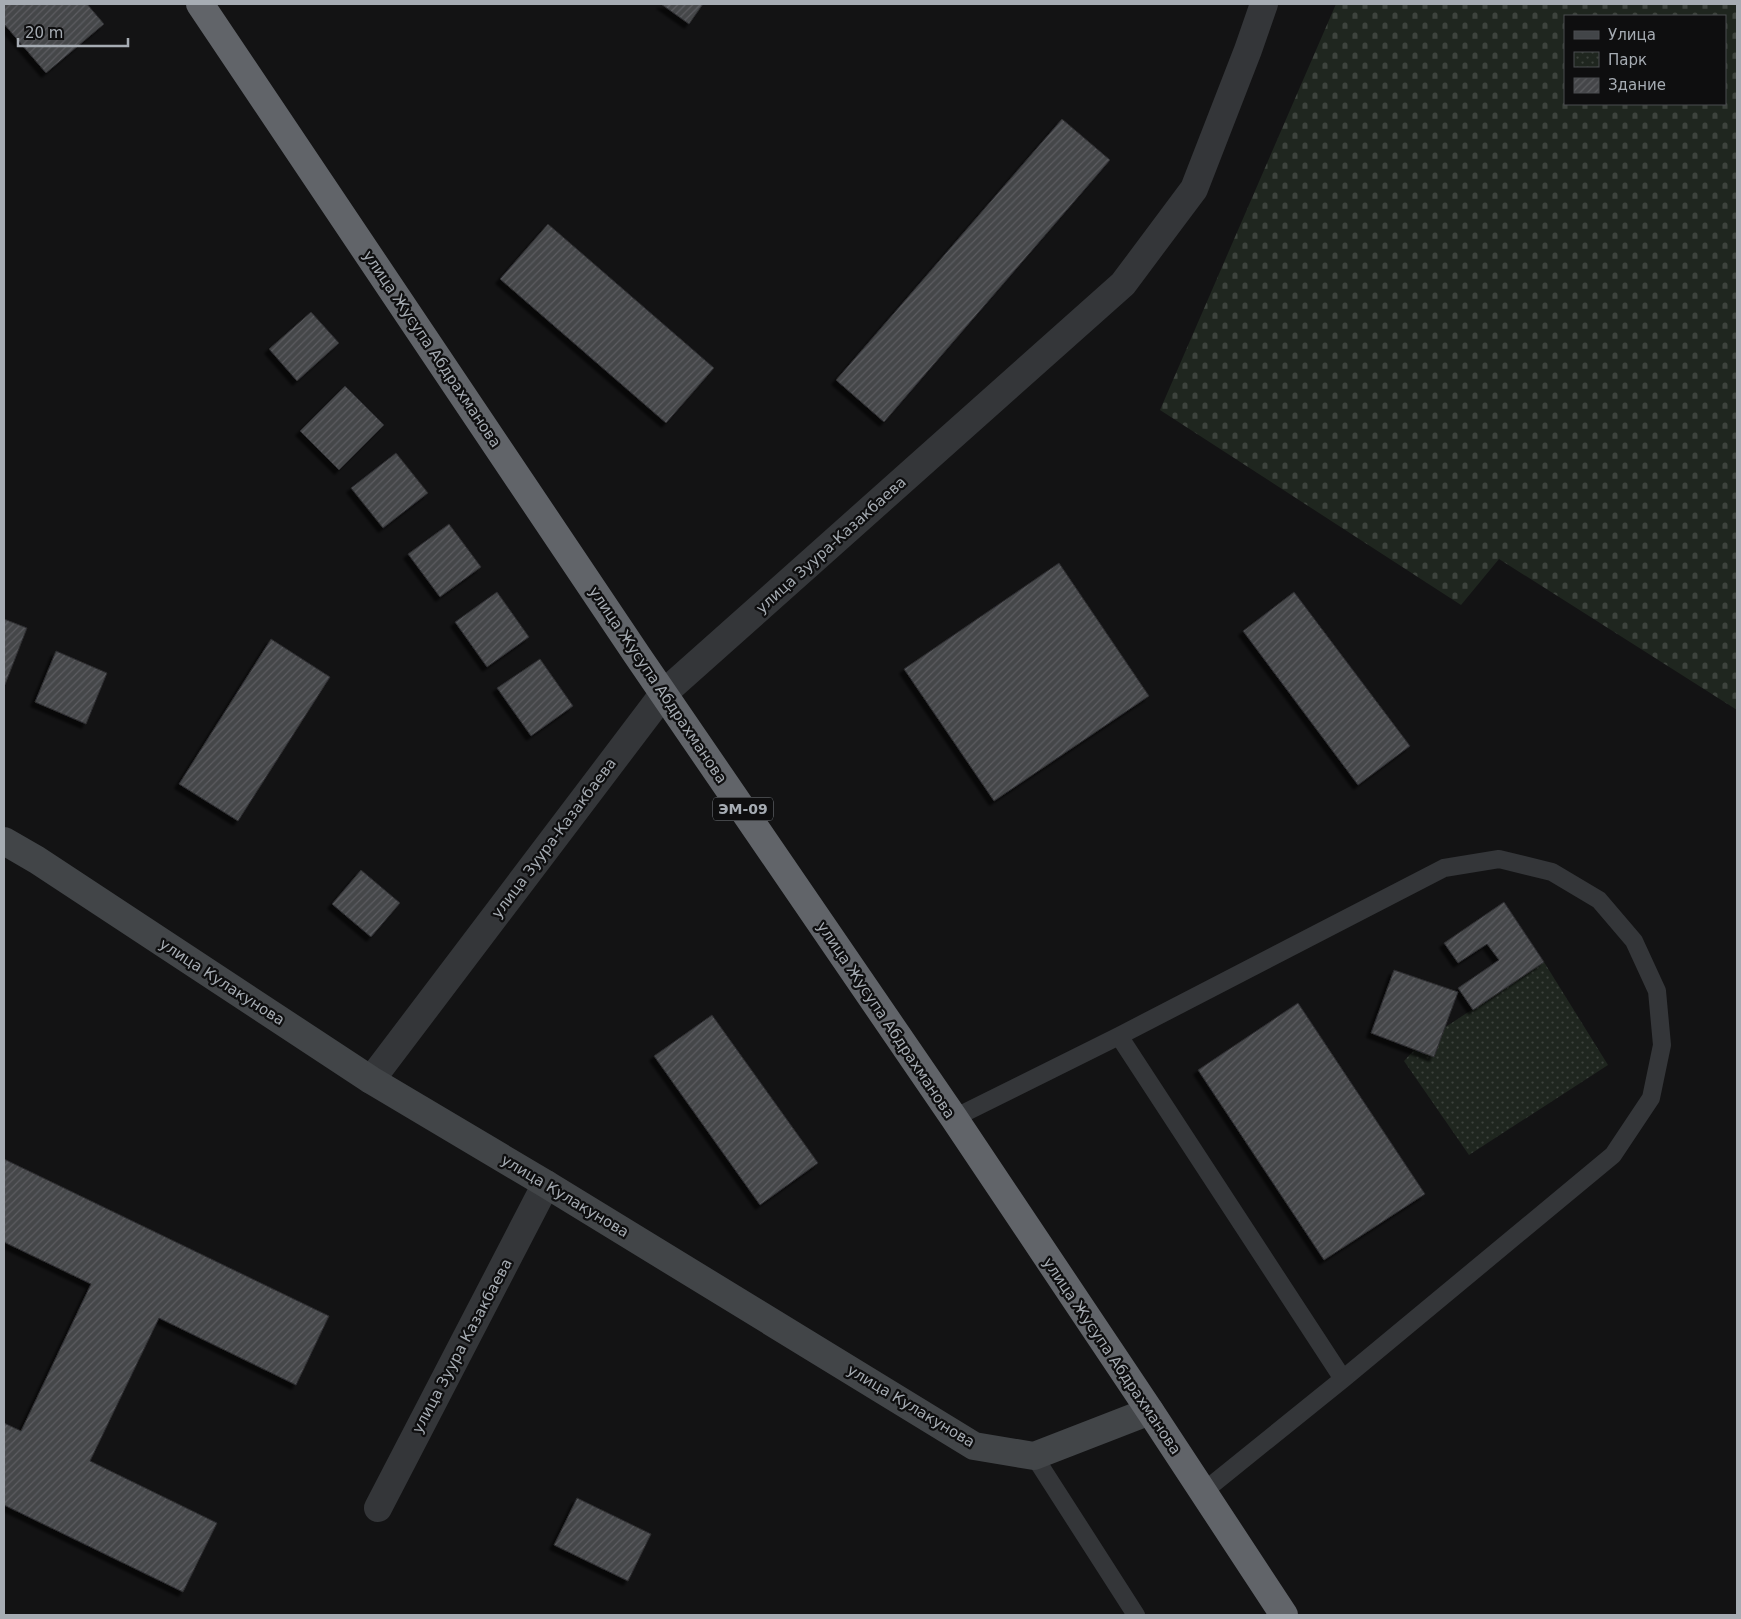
<svg xmlns="http://www.w3.org/2000/svg" width="1741" height="1619" viewBox="0 0 1741 1619" font-family="'DejaVu Sans',sans-serif">
	<style>
		.cemetery { fill: url(#cemetery-stones); fill-rule: evenodd }
		.park { fill: url(#park-dots) }
		.building { fill: url(#building-hatch); stroke: #2d2d30; filter: url(#shadow) }
		.lines { fill: none; stroke-linecap: round; stroke-linejoin: round }
		.lane { stroke: #343639; stroke-width: 18 }
		.street { stroke: #343639; stroke-width: 28 }
		.secondary { stroke: #424548; stroke-width: 28 }
		.highway { stroke: #616469; stroke-width: 28 }
		.labels { text-anchor: middle; stroke-width: 4.5; stroke-linejoin: round; paint-order: stroke }
		.shield { fill: #0e0e0f; stroke: #787d82; stroke-width: 1 }
		.shield-label { font-size: 14px; font-weight: bold; fill: #a6acb3 }
		.street-label { font-size: 15px; fill: #a6acb3; stroke: #0e0e0f }
	</style>
	<defs>
		<pattern id="cemetery-stones" width="16" height="16" patternUnits="userSpaceOnUse" patternTransform="scale(1.25)"><rect width="16" height="16" fill="#1f261f"/><path d="M2 7V4a2 2 0 0 1 4 0v3zM10 15v-3a2 2 0 0 1 4 0v3z" fill="#3d433d"/></pattern>
		<pattern id="park-dots" width="8" height="8" patternUnits="userSpaceOnUse" patternTransform="scale(1.25)"><rect width="8" height="8" fill="#1f261f"/><path d="M2 2h.1M6 6h.1" fill="none" stroke="#3d433d" stroke-width="1.8" stroke-linecap="round"/></pattern>
		<pattern id="building-hatch" width="6" height="6" patternUnits="userSpaceOnUse" patternTransform="scale(1.25)"><rect width="6" height="6" fill="#454649"/><path d="M-1 1l2-2M0 6l6-6M5 7l2-2" fill="none" stroke="#5d5e61"/></pattern>
		<filter id="shadow"><feDropShadow dx="-4.5" dy="4.5" stdDeviation="1" flood-color="#0009"/></filter>
	</defs>
	<rect width="100%" height="100%" fill="#131314"/>
	<path class="cemetery" d="M 1336,4 L 1737,4 L 1737,710 L 1499,559 L 1461,605 L 1160,410 ZM 1565,16 L 1725,16 L 1725,104 L 1565,104 Z"/>
	<path class="park" d="M 1544,962 L 1608,1065 L 1469,1155 L 1404,1061 L 1414,1050 L 1434,1056 L 1444,1028 Z"/>
	<path class="building" d="M 4,4 L 87,4 L 104,24 L 46,73 L 4,24 Z
		M 661,4 L 703,4 L 689,24 Z
		M 1062,119 L 1110,160 L 884,422 L 836,380 Z
		M 548,224 L 714,368 L 666,423 L 500,279 Z
		M 311,312 L 339,343 L 297,381 L 269,349 Z
		M 345,386 L 384,425 L 339,470 L 300,431 Z
		M 396,453 L 428,493 L 383,528 L 351,488 Z
		M 449,524 L 481,567 L 440,597 L 408,554 Z
		M 1059,563 L 1149,696 L 994,801 L 904,669 Z
		M 497,592 L 529,637 L 487,667 L 455,622 Z
		M 1294,592 L 1410,746 L 1358,785 L 1243,631 Z
		M 4,619 L 27,628 L 4,687 Z
		M 271,639 L 330,677 L 238,821 L 179,784 Z
		M 56,651 L 107,673 L 86,724 L 35,702 Z
		M 540,659 L 573,706 L 531,736 L 497,688 Z
		M 361,870 L 400,903 L 371,937 L 332,904 Z
		M 1504,902 L 1544,962 L 1473,1010 L 1458,988 L 1499,960 L 1487,944 L 1458,963 L 1444,943 Z
		M 1394,970 L 1458,992 L 1434,1057 L 1371,1033 Z
		M 1298,1003 L 1425,1194 L 1324,1260 L 1198,1070 Z
		M 712,1015 L 818,1163 L 760,1205 L 654,1056 Z
		M 4,1159 L 329,1316 L 296,1385 L 159,1318 L 90,1461 L 217,1523 L 183,1592 L 4,1505 L 4,1423 L 21,1431 L 91,1284 L 4,1242 Z
		M 577,1498 L 651,1534 L 628,1581 L 554,1545 Z"/>
	<g class="lines">
		<path class="lane" d="M 1119,1036 L 1343,1379
			M 954,1118 L 1119,1036 L 1444,868 L 1499,859 L 1552,872 L 1599,900 L 1634,941 L 1657,991 L 1662,1045 L 1651,1098 L 1613,1155 L 1343,1379 L 1203,1492
			M 1034,1456 L 1136,1615"/>
		<path class="street" d="M 371,1080 L 664,693 L 1123,284 L 1194,189 L 1248,50 L 1264,4
			M 378,1508 L 546,1184"/>
		<path class="secondary" d="M 4,841 L 37,860 L 371,1080 L 546,1184 L 974,1446 L 1034,1456 L 1150,1411"/>
		<path class="highway" d="M 200,4 L 637,655 L 954,1118 L 1150,1411 L 1284,1615"/>
	</g>
	<g class="labels">
		<rect class="shield" x="713" y="797.5" width="60" height="23" rx="4"/>
		<g class="shield-label">
			<text x="743" y="814">ЭМ-09</text>
		</g>
		<g class="street-label">
			<text transform="translate(432 349) rotate(56)" y="5">улица Жусупа Абдрахманова</text>
			<text transform="translate(831 545) rotate(-42)" y="5">улица Зуура-Казакбаева</text>
			<text transform="translate(658 685) rotate(56)" y="5">улица Жусупа Абдрахманова</text>
			<text transform="translate(554 838) rotate(-53)" y="5">улица Зуура-Казакбаева</text>
			<text transform="translate(222 982) rotate(33)" y="5">улица Кулакунова</text>
			<text transform="translate(886 1020) rotate(56)" y="5">улица Жусупа Абдрахманова</text>
			<text transform="translate(565 1196) rotate(31)" y="5">улица Кулакунова</text>
			<text transform="translate(462 1346) rotate(-62)" y="5">улица Зуура Казакбаева</text>
			<text transform="translate(1112 1356) rotate(56)" y="5">улица Жусупа Абдрахманова</text>
			<text transform="translate(911 1406) rotate(31)" y="5">улица Кулакунова</text>
		</g>
	</g>
	<rect width="1741" height="1619" fill="none" stroke="#a6acb3" stroke-width="10"/>
	<rect x="1564" y="15" width="162" height="90" fill="#0e0e0f" stroke="#4b4d51"/>
	<rect x="1574" y="31" width="25" height="8" fill="#424548" stroke="#4b4d51"/>
	<text x="1608" y="40" font-size="15" fill="#a6acb3">Улица</text>
	<rect x="1574" y="52" width="25" height="15" fill="url(#park-dots)" stroke="#4b4d51"/>
	<text x="1608" y="65" font-size="15" fill="#a6acb3">Парк</text>
	<rect x="1574" y="78" width="25" height="15" fill="url(#building-hatch)" stroke="#4b4d51"/>
	<text x="1608" y="90" font-size="15" fill="#a6acb3">Здание</text>
	<path d="M18 38v8h110v-8" fill="none" stroke="#a6acb3" stroke-width="2.5"/>
	<text x="25" y="38" font-size="15" fill="#a6acb3" stroke="#0e0e0f" stroke-width="4" paint-order="stroke">20 m</text>
</svg>
